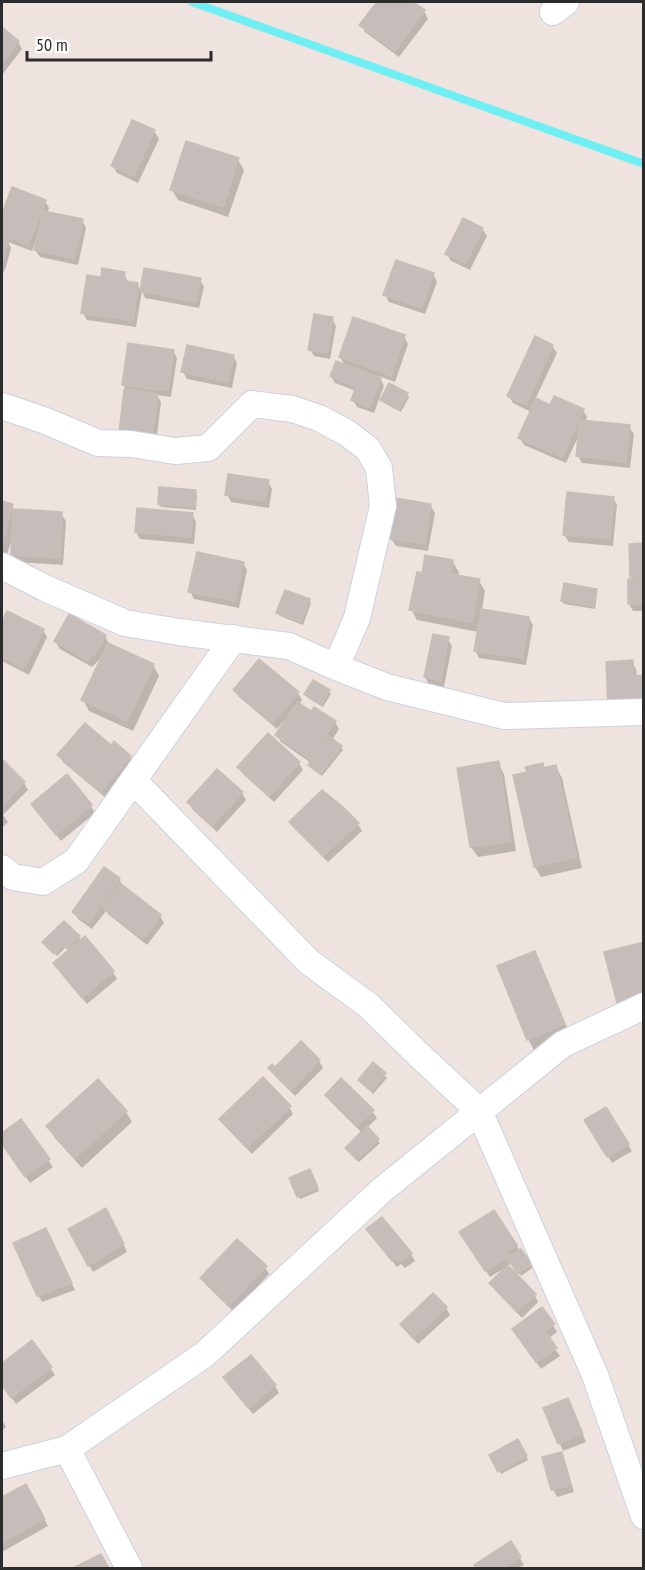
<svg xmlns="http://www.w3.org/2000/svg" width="645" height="1570" viewBox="0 0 645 1570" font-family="'PT Sans Narrow',sans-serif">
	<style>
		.shadow { fill: #0003 }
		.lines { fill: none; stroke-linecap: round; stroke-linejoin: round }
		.stream { stroke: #6eeff3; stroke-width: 8 }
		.building { fill: #c6bdba; stroke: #c9beb7; stroke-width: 1.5 }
		.street-casing { stroke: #ccd3de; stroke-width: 28 }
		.street { stroke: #fff; stroke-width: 26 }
	</style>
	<rect width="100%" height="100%" fill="#eee3de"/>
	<path class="shadow" d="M 379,2 L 410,2 L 424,11 L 428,19 L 399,57 L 365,32 L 361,25 Z
		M 2,29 L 18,42 L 22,49 L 2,75 Z
		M 133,122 L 154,131 L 159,139 L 138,183 L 117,173 L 113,166 Z
		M 238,160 L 244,170 L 228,217 L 178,200 L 172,190 Z
		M 13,189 L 45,201 L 49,208 L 47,213 L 82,220 L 86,228 L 78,265 L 40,257 L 35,250 L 37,242 L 35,242 L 32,251 L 8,242 L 11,248 L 6,267 L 2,276 L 2,218 Z
		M 482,229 L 487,236 L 470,270 L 451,261 L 447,254 Z
		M 124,273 L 128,283 L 137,284 L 141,291 L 200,280 L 204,287 L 199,308 L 145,298 L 142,291 L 136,327 L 87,320 L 83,313 L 102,279 Z
		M 433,274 L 437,282 L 425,314 L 389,302 L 385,295 Z
		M 332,319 L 336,326 L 330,359 L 314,356 L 310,349 Z
		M 404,336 L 408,344 L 395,382 L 379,376 L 384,386 L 374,413 L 357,407 L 353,400 L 356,391 L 335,383 L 331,376 L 345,366 L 340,357 Z
		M 552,346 L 557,353 L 535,400 L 551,407 L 583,410 L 587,417 L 585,422 L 629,427 L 634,434 L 630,468 L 582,463 L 578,456 L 580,433 L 566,463 L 524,445 L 520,438 L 531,412 L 513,403 L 509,396 Z
		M 173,351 L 177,358 L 171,397 L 157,395 L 161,402 L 155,452 L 123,384 Z
		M 233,356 L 237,363 L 232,388 L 187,379 L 183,372 Z
		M 407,394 L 409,397 L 401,412 L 384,403 L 382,400 Z
		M 268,482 L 272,489 L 269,508 L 231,502 L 227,494 Z
		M 195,492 L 197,495 L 196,510 L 161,507 L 159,504 Z
		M 613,498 L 617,505 L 613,546 L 569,542 L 564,535 Z
		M 2,503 L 12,506 L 15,511 L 61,514 L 66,521 L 63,565 L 16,562 L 12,555 L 12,539 L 7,554 L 2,553 Z
		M 430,505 L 435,513 L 428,551 L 396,546 L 391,538 Z
		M 192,514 L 196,522 L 194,544 L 140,539 L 136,532 Z
		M 644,545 L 644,611 L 633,611 L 629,604 L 634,580 L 631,577 Z
		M 452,561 L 459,572 L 458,577 L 479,581 L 485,591 L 482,610 L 529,618 L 533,625 L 526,665 L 479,658 L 475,650 L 478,632 L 417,620 L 411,609 L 423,575 Z
		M 243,563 L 247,570 L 239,608 L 194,599 L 190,591 Z
		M 596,591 L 597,594 L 595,609 L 564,604 L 562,601 Z
		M 309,600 L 311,603 L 303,625 L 280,616 L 278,613 Z
		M 8,613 L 43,630 L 47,637 L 29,675 L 2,661 L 2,626 Z
		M 105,636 L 109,644 L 153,665 L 159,676 L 133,731 L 89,711 L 83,700 L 103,656 L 92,667 L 60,649 L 55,641 Z
		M 448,639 L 452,646 L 444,687 L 429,684 L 425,677 Z
		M 632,662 L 636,669 L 637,677 L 614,713 Z
		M 235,690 L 298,693 L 302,700 L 299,704 L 312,713 L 335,722 L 339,729 L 332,740 L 341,747 L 343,750 L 322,776 L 311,768 L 309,765 L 311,763 L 281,742 L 277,735 L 287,721 L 285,720 L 277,729 L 239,697 Z
		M 329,691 L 331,694 L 323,707 L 308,698 L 306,694 Z
		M 114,743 L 130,757 L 134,764 L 106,798 L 63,762 L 59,755 L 111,747 Z
		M 2,761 L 24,783 L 28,790 L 3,815 L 8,822 L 2,828 Z
		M 299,763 L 303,770 L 274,802 L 243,774 L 239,767 Z
		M 498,763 L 504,774 L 516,851 L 478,857 L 471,847 Z
		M 542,765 L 545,769 L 556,767 L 562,778 L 582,868 L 541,877 L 535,867 L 528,773 Z
		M 242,793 L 246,800 L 217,832 L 193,810 L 189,803 Z
		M 32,804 L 91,806 L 95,813 L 61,841 L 37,811 Z
		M 341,807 L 358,824 L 362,831 L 328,862 L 295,829 L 291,822 Z
		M 119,879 L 123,886 L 160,916 L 164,923 L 147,945 L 108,914 L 106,911 L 92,929 L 78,919 L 73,912 Z
		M 79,937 L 81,942 L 85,939 L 113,972 L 117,979 L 87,1004 L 59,970 L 55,963 L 70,951 L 66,947 L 57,956 L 46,946 Z
		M 534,953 L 540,963 L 570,1035 L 534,1050 L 528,1039 Z
		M 301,1043 L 319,1061 L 323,1068 L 295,1096 L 274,1075 L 270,1068 L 275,1069 Z
		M 373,1065 L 387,1078 L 373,1094 L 360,1080 Z
		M 98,1081 L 126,1112 L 132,1122 L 82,1168 L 54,1137 L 48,1126 Z
		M 327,1095 L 372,1111 L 377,1118 L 367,1128 L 380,1143 L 359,1162 L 348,1151 L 362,1133 L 331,1102 Z
		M 289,1107 L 293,1114 L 252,1154 L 225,1126 L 221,1119 Z
		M 605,1109 L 632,1151 L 612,1163 L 586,1120 Z
		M 21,1121 L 53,1167 L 30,1183 L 2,1143 L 2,1135 Z
		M 311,1174 L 319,1191 L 300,1199 L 298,1196 Z
		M 110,1217 L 127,1252 L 93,1272 L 89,1265 Z
		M 368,1230 L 411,1254 L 415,1261 L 405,1268 L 401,1264 L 397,1267 Z
		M 50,1237 L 75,1290 L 42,1302 L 38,1295 Z
		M 465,1239 L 516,1245 L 531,1265 L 532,1268 L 521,1276 L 512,1263 L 507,1266 L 534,1294 L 538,1302 L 522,1318 L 495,1290 L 491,1283 L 506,1269 L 505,1268 L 490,1277 Z
		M 265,1267 L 269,1274 L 234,1312 L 206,1285 L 202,1278 Z
		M 446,1308 L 450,1315 L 418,1344 L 406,1331 L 402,1324 Z
		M 553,1325 L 557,1332 L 548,1339 L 560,1356 L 541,1369 L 518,1337 Z
		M 32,1342 L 55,1375 L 16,1404 L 2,1385 L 2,1365 Z
		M 251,1357 L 275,1386 L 279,1393 L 253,1414 L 229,1385 L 225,1377 Z
		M 567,1399 L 586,1442 L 563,1451 L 545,1409 Z
		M 2,1420 L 6,1427 L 2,1431 Z
		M 518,1441 L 528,1460 L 501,1474 L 491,1455 Z
		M 561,1453 L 565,1461 L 574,1492 L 557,1497 L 553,1489 Z
		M 25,1486 L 48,1526 L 2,1552 L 2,1498 Z
		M 511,1543 L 524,1565 L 518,1568 L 477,1568 L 476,1566 Z"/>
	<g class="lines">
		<path class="stream" d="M 192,2 L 644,164"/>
	</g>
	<path class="building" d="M 377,2 L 413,2 L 425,10 L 395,51 L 359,25 Z
		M 2,27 L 19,41 L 2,63 Z
		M 132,120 L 155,130 L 134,176 L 111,166 Z
		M 186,141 L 239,158 L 223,207 L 170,190 Z
		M 12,187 L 46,200 L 28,245 L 2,235 L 2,214 Z
		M 43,211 L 83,219 L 74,259 L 34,250 Z
		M 463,218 L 483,228 L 466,263 L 445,254 Z
		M 2,235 L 8,239 L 2,262 Z
		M 396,260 L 434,273 L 422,308 L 383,295 Z
		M 102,268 L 125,272 L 124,281 L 138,283 L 133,321 L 81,313 L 87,275 L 101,277 Z
		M 144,268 L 201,278 L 196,302 L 140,291 Z
		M 314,314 L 333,317 L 327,353 L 308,350 Z
		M 353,317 L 405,335 L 391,376 L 339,357 Z
		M 535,336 L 553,345 L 526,405 L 507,396 Z
		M 128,343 L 174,350 L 168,391 L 122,385 Z
		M 187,345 L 234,355 L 228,382 L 181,372 Z
		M 336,361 L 381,378 L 370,407 L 351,400 L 356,387 L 330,376 Z
		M 389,383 L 408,393 L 399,410 L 380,400 Z
		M 124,389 L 158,394 L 151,446 L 118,442 Z
		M 554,396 L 584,409 L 562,457 L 518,438 L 536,398 L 550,405 Z
		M 580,420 L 630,425 L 626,462 L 576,456 Z
		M 228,474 L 269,480 L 265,501 L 225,495 Z
		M 159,487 L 196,490 L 195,507 L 158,504 Z
		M 567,492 L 614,497 L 610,539 L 563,535 Z
		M 396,498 L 431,504 L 425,544 L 390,539 Z
		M 2,501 L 13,504 L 2,544 Z
		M 137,508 L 193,513 L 191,537 L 135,532 Z
		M 13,509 L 62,512 L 60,558 L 11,555 Z
		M 644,543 L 644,576 L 630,577 L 629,544 Z
		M 197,552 L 244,562 L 235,601 L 188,592 Z
		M 425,555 L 453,560 L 451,574 L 480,579 L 472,622 L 409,610 L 417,572 L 422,573 Z
		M 628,579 L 644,579 L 644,604 L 628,604 Z
		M 564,583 L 597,589 L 593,606 L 561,601 Z
		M 285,590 L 310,599 L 301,622 L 276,613 Z
		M 481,609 L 529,617 L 523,658 L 474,651 Z
		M 7,611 L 44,629 L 24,668 L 2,657 L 2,622 Z
		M 69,614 L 106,635 L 98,650 L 87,661 L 54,641 Z
		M 433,634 L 449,637 L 440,681 L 424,677 Z
		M 108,643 L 154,664 L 127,721 L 81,700 Z
		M 259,659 L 299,692 L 272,723 L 233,690 Z
		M 633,660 L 634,676 L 644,675 L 644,704 L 608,706 L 606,662 Z
		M 313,680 L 330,690 L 321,705 L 304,694 Z
		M 298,702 L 311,711 L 314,707 L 336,721 L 310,759 L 275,735 Z
		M 85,723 L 111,745 L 114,741 L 131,756 L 101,792 L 57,755 Z
		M 268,733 L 300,762 L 269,796 L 237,767 Z
		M 329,736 L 342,746 L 320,774 L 308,765 Z
		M 2,759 L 25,782 L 2,806 Z
		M 499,761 L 511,841 L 470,847 L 457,768 Z
		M 543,763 L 544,768 L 556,765 L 577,857 L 534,867 L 513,775 L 527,772 L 525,767 Z
		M 217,769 L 243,792 L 212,826 L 187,802 Z
		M 67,774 L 92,805 L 56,835 L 31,804 Z
		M 322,790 L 342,806 L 359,823 L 323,856 L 289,822 Z
		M 104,867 L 120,878 L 88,923 L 72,912 Z
		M 120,883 L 161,915 L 143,939 L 102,907 Z
		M 64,921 L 80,936 L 67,949 L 63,945 L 54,954 L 42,942 Z
		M 85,936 L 114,971 L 82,998 L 53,963 Z
		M 644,942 L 644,996 L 617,1003 L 604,952 Z
		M 535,951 L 565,1024 L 527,1040 L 497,966 Z
		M 301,1041 L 320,1060 L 291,1090 L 268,1068 L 272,1064 L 275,1067 Z
		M 373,1062 L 386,1073 L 371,1091 L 358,1080 Z
		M 263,1077 L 291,1106 L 247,1148 L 219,1119 Z
		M 341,1078 L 374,1110 L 357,1127 L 325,1095 Z
		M 98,1079 L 127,1111 L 75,1158 L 46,1126 Z
		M 606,1107 L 629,1144 L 607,1157 L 584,1120 Z
		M 21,1119 L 50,1159 L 25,1177 L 2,1144 L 2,1133 Z
		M 367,1126 L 379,1139 L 357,1160 L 345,1148 Z
		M 310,1169 L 318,1188 L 297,1197 L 289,1178 Z
		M 106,1208 L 124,1244 L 88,1266 L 68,1229 Z
		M 494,1210 L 517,1245 L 506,1252 L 509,1256 L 485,1271 L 459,1232 Z
		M 382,1217 L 412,1253 L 400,1262 L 396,1258 L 392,1261 L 366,1229 Z
		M 46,1228 L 72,1283 L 37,1296 L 13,1243 Z
		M 237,1239 L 267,1266 L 229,1305 L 200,1278 Z
		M 521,1249 L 532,1264 L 518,1274 L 507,1258 Z
		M 508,1265 L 536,1294 L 517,1312 L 489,1283 Z
		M 433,1293 L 447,1307 L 413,1338 L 400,1324 Z
		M 542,1307 L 555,1324 L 545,1331 L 557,1348 L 536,1362 L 512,1329 Z
		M 32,1340 L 52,1367 L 11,1398 L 2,1385 L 2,1363 Z
		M 251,1355 L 276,1385 L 248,1408 L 223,1377 Z
		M 568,1398 L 583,1434 L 558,1444 L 543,1408 Z
		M 518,1439 L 527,1456 L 498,1472 L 489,1455 Z
		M 562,1452 L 571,1485 L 551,1490 L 542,1457 Z
		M 26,1484 L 45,1519 L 2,1542 L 2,1497 Z
		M 511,1541 L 521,1557 L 503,1568 L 476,1568 L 474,1565 Z
		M 101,1554 L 109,1568 L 73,1568 Z"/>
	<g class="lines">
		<defs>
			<path id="street" d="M 553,12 L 566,2
				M 2,406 L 46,421 L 98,443 L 131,444 L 175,451 L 208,448 L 252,404 L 292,409 L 319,418 L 347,433 L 368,449 L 379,468 L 383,506 L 357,618 L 336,667
				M 2,566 L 45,588 L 125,623 L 179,632 L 289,646 L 336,667 L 387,687 L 504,716 L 644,712
				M 133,780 L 309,962 L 368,1005 L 419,1055 L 479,1111 L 595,1375 L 644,1516
				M 2,868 L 13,877 L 43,882 L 76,861 L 234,638
				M 67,1449 L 129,1568
				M 2,1466 L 67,1449 L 205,1354 L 382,1190 L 563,1044 L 644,1006"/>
		</defs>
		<use href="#street" class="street-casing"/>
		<use href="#street" class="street"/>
	</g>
	<rect width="645" height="1570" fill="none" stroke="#2c2c2c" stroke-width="6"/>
	<path d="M27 51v9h184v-9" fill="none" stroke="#2c2c2c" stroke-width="3"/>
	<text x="36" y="51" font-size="18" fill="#2c2c2c" stroke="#ffffff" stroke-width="4.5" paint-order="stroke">50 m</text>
</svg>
